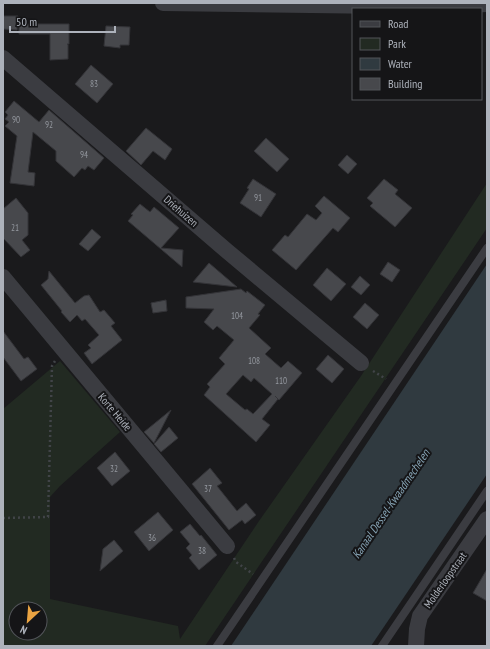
<svg xmlns="http://www.w3.org/2000/svg" width="490" height="649" viewBox="0 0 490 649" font-family="'PT Sans Narrow',sans-serif">
	<style>
		.green { fill: #222a22; fill-rule: evenodd }
		.water { fill: #303a40 }
		.building { fill: #47484c; stroke: #343438; fill-rule: evenodd }
		.lines { fill: none; stroke-linecap: round; stroke-linejoin: round }
		.path { stroke: #414448; stroke-width: 2.5; stroke-dasharray: 2 3; stroke-linecap: butt }
		.service { stroke: #3b3c41; stroke-width: 8 }
		.minor { stroke: #3b3c41; stroke-width: 16 }
		.labels { text-anchor: middle; stroke-width: 4; stroke-linejoin: round; paint-order: stroke }
		.number-label { font-size: 9px; fill: #94989f }
		.street-label { font-size: 11px; fill: #adb2bb; stroke: #151517 }
		.water-label { font-size: 12px; font-style: italic; fill: #86a3b4; stroke: #151517 }
	</style>
	<rect width="100%" height="100%" fill="#1a1a1c"/>
	<path class="green" d="M 487,183 L 487,228 L 205,646 L 3,646 L 3,409 L 60,361 L 120,432 L 60,486 L 50,497 L 50,599 L 178,626 L 180,639 L 259,521 L 361,376 ZM 16,609 L 40,609 L 40,633 L 16,633 Z"/>
	<path class="water" d="M 487,264 L 487,474 L 371,646 L 231,646 Z"/>
	<path class="building" d="M 3,16 L 18,16 L 17,30 L 3,29 Z
		M 19,24 L 69,24 L 69,44 L 67,44 L 68,45 L 68,59 L 50,60 L 50,34 L 19,34 Z
		M 106,26 L 130,27 L 129,45 L 120,45 L 120,48 L 104,46 Z
		M 91,65 L 113,84 L 97,103 L 75,84 Z
		M 14,101 L 39,122 L 49,110 L 104,158 L 94,170 L 88,166 L 85,170 L 82,168 L 74,177 L 56,161 L 56,151 L 33,132 L 28,172 L 35,173 L 34,186 L 10,183 L 17,136 L 5,126 L 9,122 L 5,119 L 8,115 L 5,112 Z
		M 146,128 L 172,149 L 165,160 L 153,151 L 141,165 L 126,151 Z
		M 266,138 L 289,159 L 277,172 L 254,151 Z
		M 347,155 L 357,164 L 348,174 L 338,165 Z
		M 253,179 L 276,194 L 261,217 L 240,203 L 249,189 L 247,188 Z
		M 384,179 L 398,190 L 395,194 L 412,208 L 395,227 L 370,206 L 373,203 L 367,198 Z
		M 324,196 L 350,218 L 338,232 L 333,228 L 296,270 L 272,250 L 285,235 L 288,237 L 307,214 L 316,220 L 322,213 L 315,206 Z
		M 16,198 L 28,213 L 28,235 L 22,240 L 30,250 L 21,257 L 3,238 L 3,209 Z
		M 140,204 L 150,212 L 154,207 L 179,228 L 161,248 L 183,250 L 182,267 L 128,221 L 133,215 L 131,214 Z
		M 92,229 L 101,237 L 88,251 L 79,244 Z
		M 388,262 L 400,270 L 392,282 L 380,274 Z
		M 209,263 L 237,287 L 193,282 Z
		M 327,268 L 346,284 L 331,301 L 313,285 Z
		M 49,271 L 75,303 L 84,296 L 89,295 L 100,312 L 104,310 L 115,323 L 111,326 L 122,340 L 92,364 L 84,353 L 91,348 L 88,345 L 99,335 L 85,319 L 82,321 L 77,315 L 70,322 L 61,312 L 62,311 L 41,285 L 48,279 Z
		M 360,276 L 370,285 L 361,295 L 351,287 Z
		M 241,289 L 246,293 L 247,291 L 265,305 L 258,314 L 260,315 L 249,328 L 271,348 L 265,354 L 281,368 L 288,361 L 302,373 L 279,400 L 275,396 L 278,399 L 262,419 L 270,425 L 256,442 L 204,395 L 210,387 L 207,384 L 225,364 L 219,358 L 234,340 L 217,326 L 213,330 L 204,322 L 214,309 L 186,308 L 186,297 ZM 243,375 L 251,382 L 254,378 L 272,394 L 253,414 L 247,409 L 245,410 L 226,394 Z
		M 166,300 L 167,311 L 153,313 L 151,303 Z
		M 365,303 L 379,315 L 367,329 L 353,317 Z
		M 3,331 L 24,359 L 28,357 L 37,369 L 21,381 L 3,357 Z
		M 328,355 L 344,369 L 332,383 L 316,369 Z
		M 171,410 L 154,443 L 144,432 Z
		M 169,427 L 178,438 L 161,452 L 154,444 Z
		M 115,452 L 130,471 L 112,486 L 97,468 Z
		M 210,468 L 222,483 L 217,486 L 237,511 L 246,503 L 256,515 L 245,524 L 242,520 L 229,530 L 192,484 Z
		M 158,512 L 173,530 L 149,551 L 134,532 Z
		M 190,524 L 200,536 L 201,535 L 217,555 L 199,570 L 189,558 L 192,555 L 186,548 L 190,544 L 180,532 Z
		M 114,540 L 123,551 L 100,571 L 103,549 Z
		M 487,569 L 487,601 L 473,593 Z"/>
	<g class="lines">
		<path class="path" d="M 373,371 L 386,379
			M 3,518 L 48,517 L 52,366 L 55,361
			M 234,558 L 236,562 L 253,574"/>
		<path class="service" d="M 217,646 L 487,248
			M 382,646 L 487,491"/>
		<path class="minor" d="M 163,3 L 386,6 L 400,5 L 441,6 L 487,4
			M 3,58 L 227,251 L 361,363
			M 3,277 L 227,546
			M 416,646 L 417,629 L 420,616 L 487,519"/>
	</g>
	<g class="labels">
		<g class="number-label">
			<text x="94" y="87">83</text>
			<text x="16" y="123">90</text>
			<text x="49" y="128">92</text>
			<text x="84" y="158">94</text>
			<text x="258" y="201">91</text>
			<text x="15" y="231">21</text>
			<text x="237" y="319">104</text>
			<text x="254" y="364">108</text>
			<text x="281" y="384">110</text>
			<text x="114" y="472">32</text>
			<text x="208" y="492">37</text>
			<text x="152" y="541">36</text>
			<text x="202" y="554">38</text>
		</g>
		<g class="street-label">
			<text transform="translate(181 211) rotate(41)" y="4">Driehuizen</text>
			<text transform="translate(115 412) rotate(50)" y="4">Korte Heide</text>
			<text transform="translate(445 580) rotate(-55)" y="4">Molderloopstraat</text>
		</g>
		<g class="water-label">
			<text transform="translate(391 504) rotate(-56)" y="4">Kanaal Dessel-Kwaadmechelen</text>
		</g>
	</g>
	<rect width="490" height="649" fill="none" stroke="#adb2bb" stroke-width="8"/>
	<rect x="352" y="8" width="130" height="92" fill="#151517" stroke="#525459"/>
	<rect x="360" y="21" width="20" height="6" fill="#3b3c41" stroke="#525459"/>
	<text x="388" y="28" font-size="12" fill="#adb2bb">Road</text>
	<rect x="360" y="38" width="20" height="12" fill="#222a22" stroke="#525459"/>
	<text x="388" y="48" font-size="12" fill="#adb2bb">Park</text>
	<rect x="360" y="58" width="20" height="12" fill="#303a40" stroke="#525459"/>
	<text x="388" y="68" font-size="12" fill="#adb2bb">Water</text>
	<rect x="360" y="78" width="20" height="12" fill="#47484c" stroke="#525459"/>
	<text x="388" y="88" font-size="12" fill="#adb2bb">Building</text>
	<g transform="translate(28 621) rotate(206)"><circle r="19" fill="#151517" stroke="#525459"/>
	<path d="M0-3L7 15L0 10L-7 15Z" fill="#eba442"/>
	<text y="-6" font-size="11" font-weight="bold" text-anchor="middle" fill="#adb2bb">N</text>
	</g>
	<path d="M10 26v6h105v-6" fill="none" stroke="#adb2bb" stroke-width="2"/>
	<text x="16" y="26" font-size="12" fill="#adb2bb" stroke="#151517" stroke-width="3" paint-order="stroke">50 m</text>
</svg>
